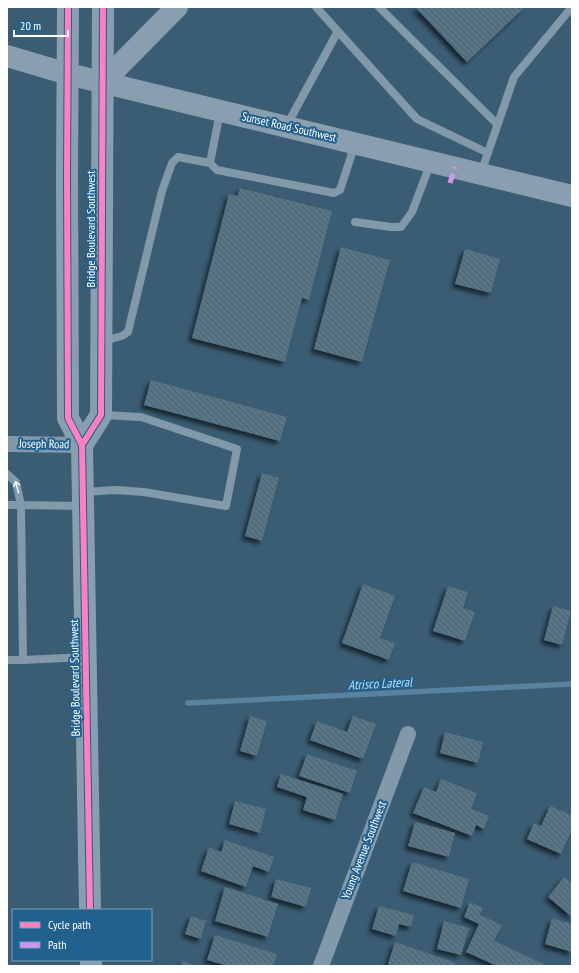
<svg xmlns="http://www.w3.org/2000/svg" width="579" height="973" viewBox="0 0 579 973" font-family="'PT Sans Narrow',sans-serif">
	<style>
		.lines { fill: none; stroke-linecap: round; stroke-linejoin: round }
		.stream { stroke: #5782a0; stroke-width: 5.5 }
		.building { fill: url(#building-back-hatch); filter: url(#shadow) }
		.lane { stroke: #8199a9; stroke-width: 8 }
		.street { stroke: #8199a9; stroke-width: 16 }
		.secondary { stroke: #899eae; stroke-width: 22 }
		.quiet { stroke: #d193ec; stroke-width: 5; stroke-dasharray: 10 5; stroke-linecap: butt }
		.cycleway-casing { stroke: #22618d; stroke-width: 8 }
		.cycleway { stroke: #ff80c0; stroke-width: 6 }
		.oneway { stroke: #f2f5f6 }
		.labels { text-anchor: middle; stroke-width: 4; stroke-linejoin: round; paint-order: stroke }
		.street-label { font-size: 12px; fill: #fff; stroke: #22618d }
		.water-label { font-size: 13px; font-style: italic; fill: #bcddf3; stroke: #22618d }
	</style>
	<defs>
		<pattern id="building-back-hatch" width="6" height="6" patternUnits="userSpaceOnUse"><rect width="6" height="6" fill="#587486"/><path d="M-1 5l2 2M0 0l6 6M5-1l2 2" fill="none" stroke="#515e66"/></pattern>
		<filter id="shadow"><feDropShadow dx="-3.5" dy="3.5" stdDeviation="2" flood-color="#0009"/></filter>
	</defs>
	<rect width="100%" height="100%" fill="#3a5d74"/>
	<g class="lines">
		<path class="stream" d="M 188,703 L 572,684"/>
	</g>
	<path class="building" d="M 415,7 L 525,7 L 467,62 Z
		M 240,188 L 332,211 L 309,300 L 302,298 L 285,362 L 192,338 L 229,194 L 238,196 Z
		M 341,247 L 390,260 L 362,362 L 314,349 Z
		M 465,249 L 500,259 L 491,293 L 455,284 Z
		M 151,380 L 287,417 L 280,441 L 144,405 Z
		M 262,473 L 279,478 L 262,541 L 245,536 Z
		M 363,584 L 395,596 L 380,638 L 395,643 L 389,660 L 342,643 Z
		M 448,586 L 468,592 L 463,608 L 475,612 L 465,641 L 433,631 Z
		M 553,606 L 571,611 L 562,645 L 544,640 Z
		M 250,716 L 267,721 L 257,756 L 240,751 Z
		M 353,716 L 376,724 L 363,759 L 310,740 L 317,721 L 347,732 Z
		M 445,732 L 483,742 L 478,763 L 440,753 Z
		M 307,754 L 357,771 L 350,793 L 299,776 Z
		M 281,774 L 343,794 L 335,820 L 303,810 L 307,797 L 277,787 Z
		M 441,779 L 477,793 L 471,809 L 489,816 L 484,829 L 476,825 L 472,836 L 413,813 L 424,787 L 436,792 Z
		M 235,801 L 266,809 L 260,833 L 229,824 Z
		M 550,806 L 572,815 L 572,830 L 561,854 L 527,839 L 534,823 L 541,826 Z
		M 415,822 L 455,833 L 449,857 L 408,846 Z
		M 225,840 L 274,857 L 269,872 L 253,866 L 246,887 L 201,871 L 209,847 L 221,852 Z
		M 412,862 L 469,879 L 461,908 L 403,891 Z
		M 564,877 L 572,884 L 572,917 L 548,897 Z
		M 276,879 L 311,888 L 306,907 L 271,897 Z
		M 225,887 L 278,904 L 268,937 L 215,921 Z
		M 470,902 L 483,908 L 480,915 L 502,925 L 494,941 L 548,966 L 497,966 L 466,952 L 479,924 L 464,917 Z
		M 379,906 L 414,915 L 411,927 L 399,924 L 396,936 L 372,929 Z
		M 191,916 L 206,921 L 201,939 L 185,934 Z
		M 552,918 L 572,924 L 572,952 L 545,944 Z
		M 444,921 L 469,928 L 461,955 L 437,949 Z
		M 215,935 L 277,954 L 274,966 L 228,966 L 207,960 Z
		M 395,942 L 456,963 L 455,966 L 393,966 L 388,964 Z
		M 182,961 L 196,966 L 181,966 Z"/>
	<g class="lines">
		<path class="lane" d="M 316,7 L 417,119 L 488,153
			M 379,7 L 497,124
			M 220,112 L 210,163 L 217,170 L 334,193 L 340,190 L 355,144
			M 287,125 L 338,31
			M 481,173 L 514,77 L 572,7
			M 355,222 L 391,227 L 401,227 L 412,212 L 431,162
			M 103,341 L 122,336 L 128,332 L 162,191 L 172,163 L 178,157 L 210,163
			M 7,474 L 16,482 L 21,505 L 7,505
			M 83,492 L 116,490 L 144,492 L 226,506 L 237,449 L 141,417 L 103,415
			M 82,506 L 21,505 L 23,660 L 85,657
			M 7,660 L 23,660"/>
		<path class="street" d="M 7,444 L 82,445
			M 321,966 L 408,734"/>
		<path class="secondary" d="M 68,7 L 67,175 L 68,418 L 82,445 L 90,910
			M 7,56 L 68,74 L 572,196
			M 102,83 L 177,7
			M 82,445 L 101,415 L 103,7
			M 91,960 L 91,966"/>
		<path class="quiet" d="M 450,183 L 455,167"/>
		<defs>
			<path id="cycleway" d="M 68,7 L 67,175 L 68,418 L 82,445 L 90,910
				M 82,445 L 101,415 L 103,7"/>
		</defs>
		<use href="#cycleway" class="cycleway-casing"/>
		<use href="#cycleway" class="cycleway"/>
	</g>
	<defs><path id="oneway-shaft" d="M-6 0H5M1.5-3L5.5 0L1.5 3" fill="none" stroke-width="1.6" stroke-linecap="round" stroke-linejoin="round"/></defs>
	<use class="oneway" href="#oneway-shaft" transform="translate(17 487) rotate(-105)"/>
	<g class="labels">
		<g class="street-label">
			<text transform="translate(289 127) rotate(13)" y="4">Sunset Road Southwest</text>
			<text transform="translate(91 229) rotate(-90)" y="4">Bridge Boulevard Southwest</text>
			<text transform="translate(44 444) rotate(1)" y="4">Joseph Road</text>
			<text transform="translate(75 678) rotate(-91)" y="4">Bridge Boulevard Southwest</text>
			<text transform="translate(364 850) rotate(-69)" y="4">Young Avenue Southwest</text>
		</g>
		<g class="water-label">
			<text transform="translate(380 683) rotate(-3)" y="5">Atrisco Lateral</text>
		</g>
	</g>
	<rect width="579" height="973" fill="none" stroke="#ffffff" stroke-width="16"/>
	<rect x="12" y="909" width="140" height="52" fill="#22618d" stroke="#7aa0bb"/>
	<rect x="20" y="922" width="20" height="6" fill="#ff80c0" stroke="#7aa0bb"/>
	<text x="48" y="929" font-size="12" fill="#ffffff">Cycle path</text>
	<rect x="20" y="942" width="20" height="6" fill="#d193ec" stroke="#7aa0bb"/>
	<text x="48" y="949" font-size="12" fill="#ffffff">Path</text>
	<path d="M14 30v6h54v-6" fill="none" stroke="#ffffff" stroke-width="2"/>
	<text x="20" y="30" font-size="12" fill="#ffffff" stroke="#22618d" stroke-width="3" paint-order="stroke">20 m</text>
</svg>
